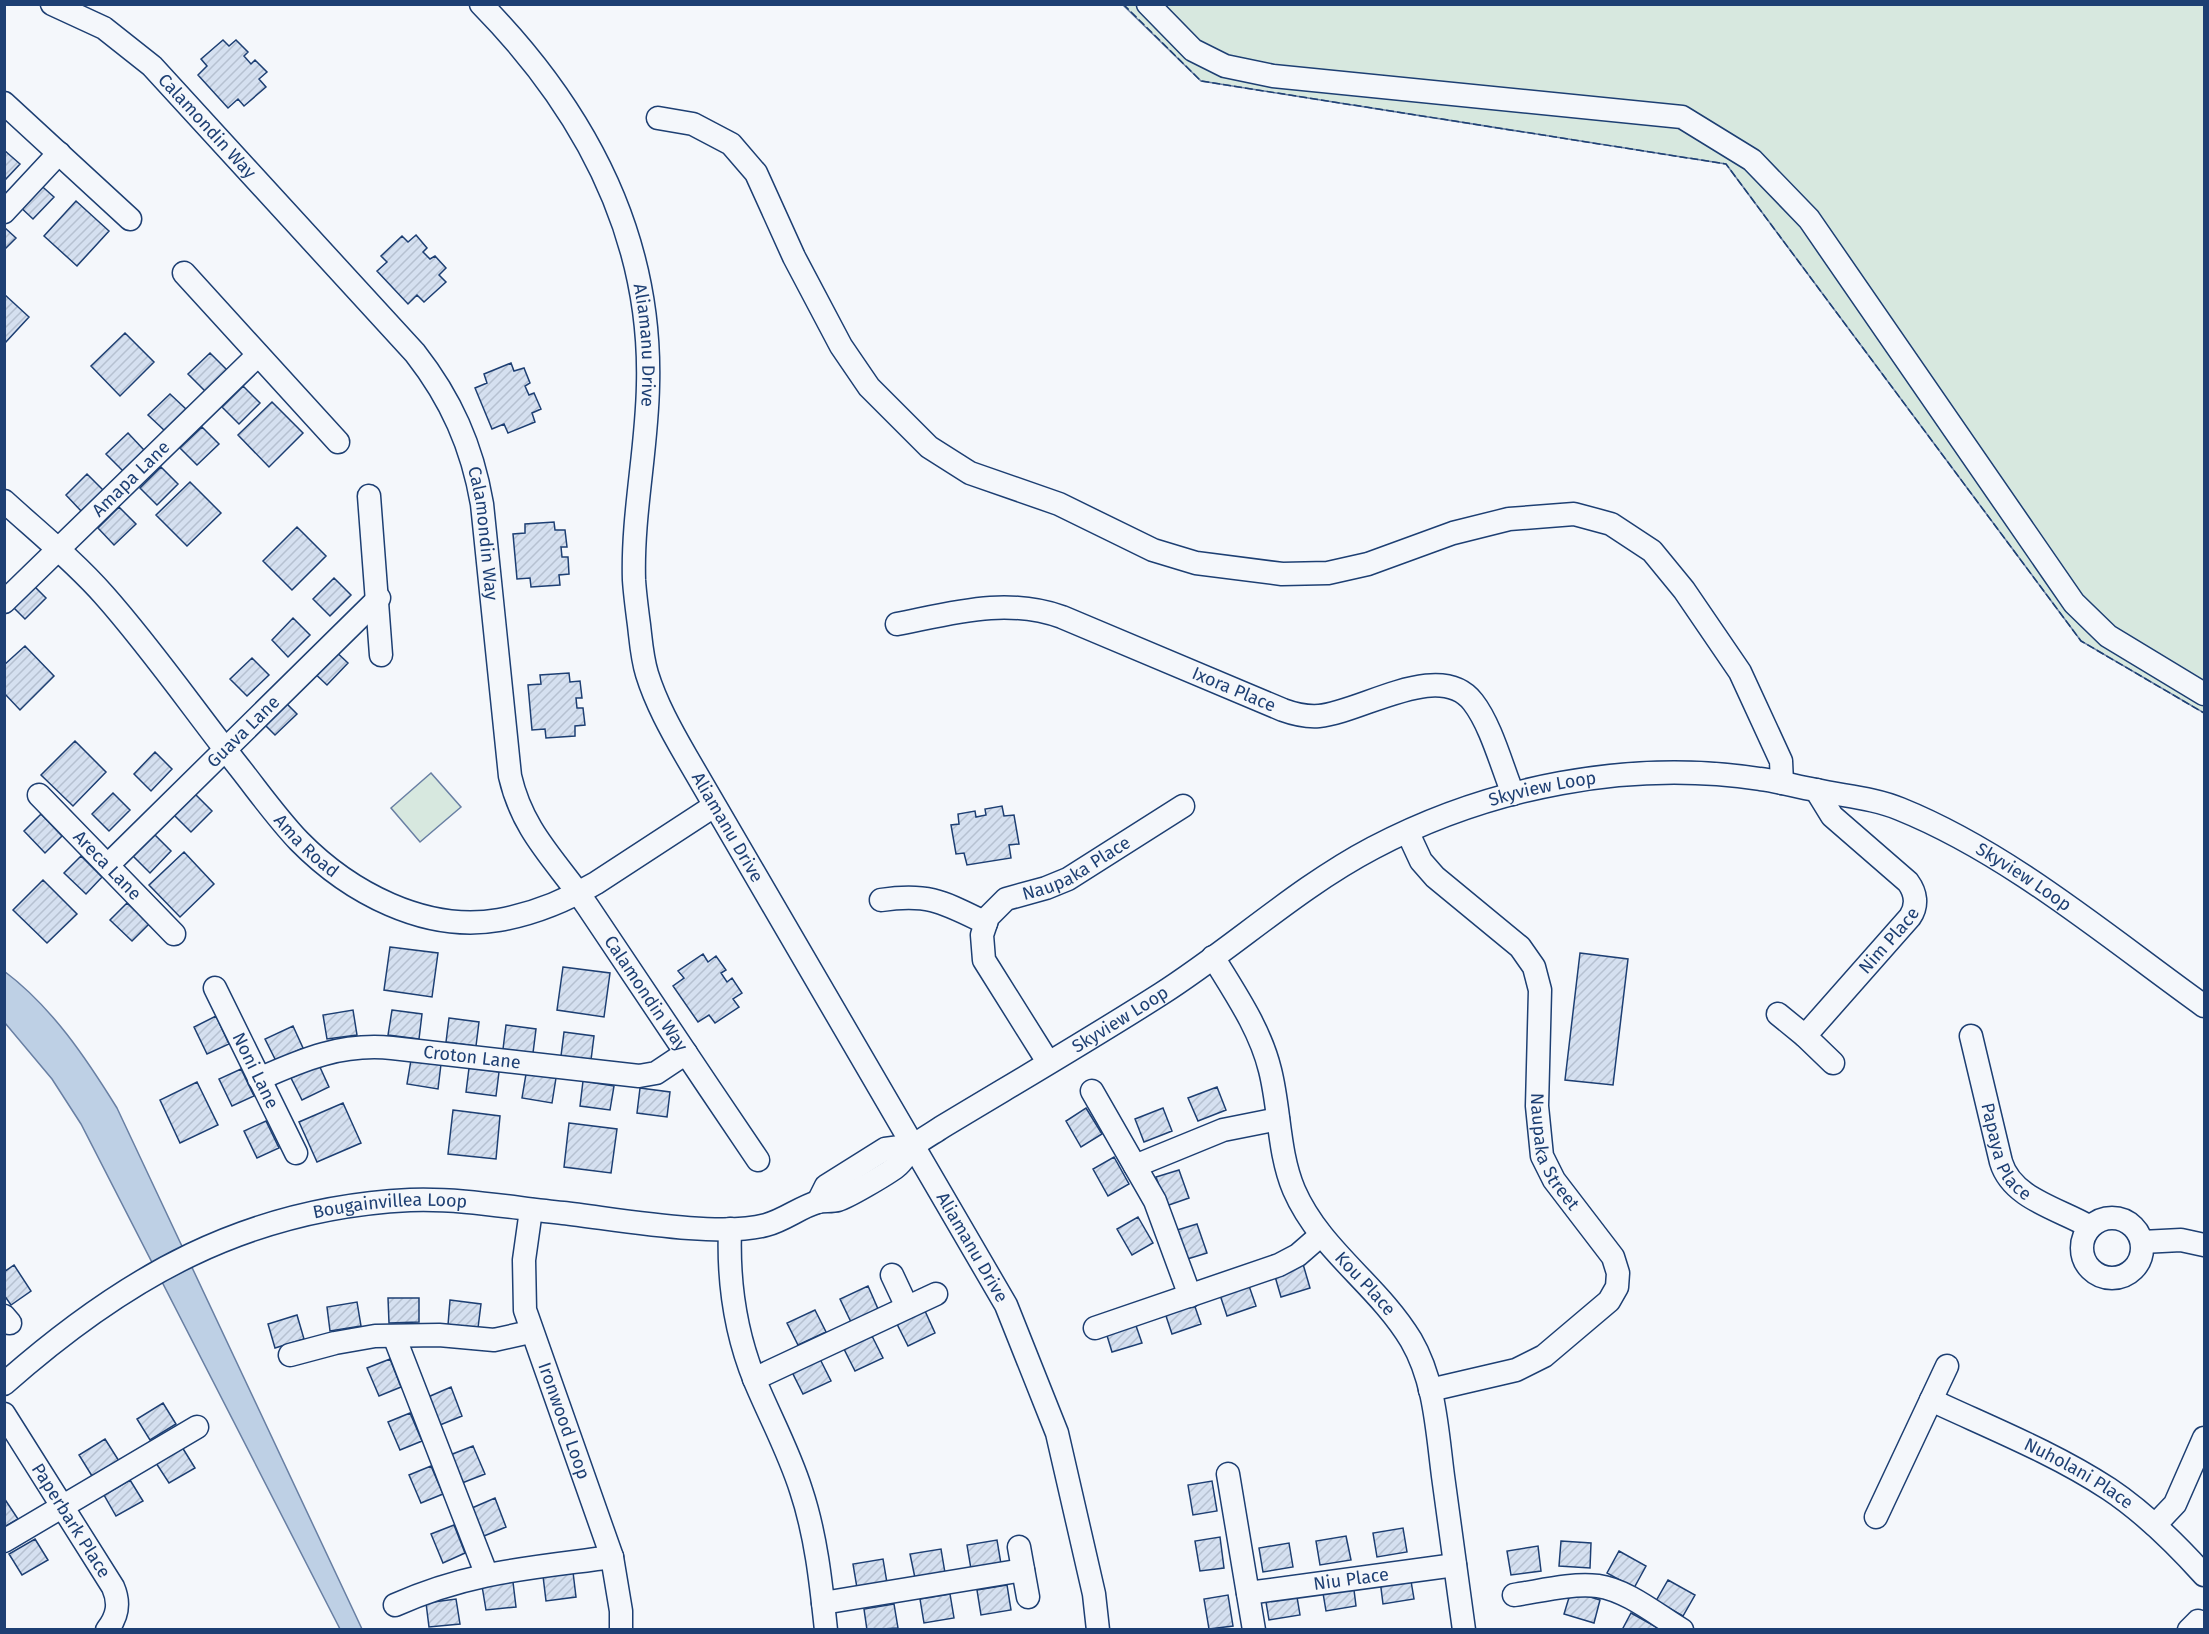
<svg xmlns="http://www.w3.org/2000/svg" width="2209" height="1634" viewBox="0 0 2209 1634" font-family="'Fira Sans',sans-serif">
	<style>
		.grass { fill: #d7e8df; stroke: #687fa3; stroke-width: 1.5 }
		.water { fill: #bed0e5; stroke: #687fa3; stroke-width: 1.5 }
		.building { fill: url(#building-hatch); stroke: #1d3f73; stroke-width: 1.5 }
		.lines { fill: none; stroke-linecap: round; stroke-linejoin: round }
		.minor-casing { stroke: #1d3f73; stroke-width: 25 }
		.minor { stroke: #f4f7fb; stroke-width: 22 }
		.fence { stroke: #1d3f73; stroke-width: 1.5; stroke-dasharray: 8 3; stroke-linecap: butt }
		.labels { text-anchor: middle; stroke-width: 4.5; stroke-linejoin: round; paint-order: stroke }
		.street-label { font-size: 18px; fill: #1d3f73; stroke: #f4f7fb }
	</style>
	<defs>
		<pattern id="building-hatch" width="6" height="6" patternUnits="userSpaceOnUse" patternTransform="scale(1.5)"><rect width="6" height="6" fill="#d5e0f0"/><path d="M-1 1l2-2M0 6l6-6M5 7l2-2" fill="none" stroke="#b6c1d1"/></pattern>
	</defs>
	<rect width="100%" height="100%" fill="#f4f7fb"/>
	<path class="grass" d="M 1123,5 L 2204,5 L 2204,713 L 2081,641 L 1726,164 L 1201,81 Z
		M 431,773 L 461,807 L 420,842 L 391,808 Z"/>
	<path class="water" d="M 4,971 C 52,1007 86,1058 117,1108 L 362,1629 L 340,1629 L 81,1124 L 52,1079 L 5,1023 Z"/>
	<path class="building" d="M 223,40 L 229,46 L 236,40 L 248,52 L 244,56 L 251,64 L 255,60 L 267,72 L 259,79 L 266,87 L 244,106 L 238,99 L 228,108 L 198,75 L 207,66 L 201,59 Z
		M 4,150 L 20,164 L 4,181 Z
		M 36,181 L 54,197 L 33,219 L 16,203 Z
		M 76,201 L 109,231 L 77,266 L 44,236 Z
		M 4,227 L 16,238 L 4,250 Z
		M 416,235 L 427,248 L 423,252 L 430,259 L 435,256 L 446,268 L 439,275 L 446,282 L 424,302 L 417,295 L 408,304 L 377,271 L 387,262 L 381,256 L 402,236 L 408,242 Z
		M 4,294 L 29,317 L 4,344 Z
		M 125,333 L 154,362 L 120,396 L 91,366 Z
		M 210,353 L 227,370 L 205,391 L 188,374 Z
		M 511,363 L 514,371 L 524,368 L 530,383 L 525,386 L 529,395 L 534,393 L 541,409 L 532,413 L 535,422 L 508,433 L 504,424 L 492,429 L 475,388 L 487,383 L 484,374 Z
		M 243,386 L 260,403 L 239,424 L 222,407 Z
		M 170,394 L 187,410 L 165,431 L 148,415 Z
		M 272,402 L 303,433 L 269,467 L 238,435 Z
		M 202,427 L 219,444 L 197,465 L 180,448 Z
		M 128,433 L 144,450 L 123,471 L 106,454 Z
		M 161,467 L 178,484 L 157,505 L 140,488 Z
		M 87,474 L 104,491 L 82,512 L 66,495 Z
		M 190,482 L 221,513 L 187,546 L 156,515 Z
		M 119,507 L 136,524 L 114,545 L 98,528 Z
		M 554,522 L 555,530 L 565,530 L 567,547 L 561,547 L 562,557 L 568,557 L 569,574 L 559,575 L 560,585 L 531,587 L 530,578 L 517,579 L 513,534 L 525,533 L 525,524 Z
		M 297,527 L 326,556 L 292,590 L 263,561 Z
		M 334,578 L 351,595 L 330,616 L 313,599 Z
		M 29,581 L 46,598 L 25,619 L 8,602 Z
		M 293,618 L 310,635 L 288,657 L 272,640 Z
		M 25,646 L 54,676 L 20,710 L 4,693 L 4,665 Z
		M 331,647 L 348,663 L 327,685 L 309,668 Z
		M 252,658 L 269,675 L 247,696 L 230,679 Z
		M 569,673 L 570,682 L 580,681 L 582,698 L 576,698 L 577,708 L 583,708 L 585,725 L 575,726 L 575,736 L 546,738 L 545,729 L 532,730 L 528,685 L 541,684 L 540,675 Z
		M 280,697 L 297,714 L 275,735 L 258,718 Z
		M 75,741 L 106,772 L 73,806 L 41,775 Z
		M 155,752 L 172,769 L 151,791 L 134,774 Z
		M 113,793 L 130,810 L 109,831 L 92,814 Z
		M 195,794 L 212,811 L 191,832 L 174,815 Z
		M 1002,806 L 1004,816 L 1014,815 L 1019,844 L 1009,845 L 1011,858 L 967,865 L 964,853 L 956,854 L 951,825 L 959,824 L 958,814 L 975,811 L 976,817 L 986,815 L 985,809 Z
		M 41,814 L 62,836 L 45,853 L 24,831 Z
		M 154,834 L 171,851 L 150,873 L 133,856 Z
		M 184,852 L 214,884 L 180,917 L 149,885 Z
		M 81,856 L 102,877 L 86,894 L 64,873 Z
		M 43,880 L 77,914 L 47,943 L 13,910 Z
		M 127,903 L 149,924 L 132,941 L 110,920 Z
		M 390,947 L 438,953 L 432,997 L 384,990 Z
		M 1580,953 L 1628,959 L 1613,1085 L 1565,1080 Z
		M 703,954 L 708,962 L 716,956 L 726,970 L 721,973 L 727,982 L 732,978 L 742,993 L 733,999 L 739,1007 L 715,1023 L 709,1015 L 698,1022 L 673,986 L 684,978 L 678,971 Z
		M 563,967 L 610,973 L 604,1017 L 557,1010 Z
		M 353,1010 L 357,1035 L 327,1039 L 323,1015 Z
		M 392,1010 L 422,1014 L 419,1039 L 388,1035 Z
		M 216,1016 L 229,1044 L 207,1054 L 194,1027 Z
		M 449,1018 L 479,1022 L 476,1046 L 446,1042 Z
		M 506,1025 L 536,1029 L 533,1053 L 503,1049 Z
		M 293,1026 L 303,1048 L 276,1061 L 265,1039 Z
		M 564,1032 L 594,1036 L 591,1060 L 561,1056 Z
		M 411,1060 L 441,1064 L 438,1089 L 407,1084 Z
		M 319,1065 L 329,1087 L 302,1100 L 291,1078 Z
		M 469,1068 L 499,1072 L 496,1096 L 466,1092 Z
		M 241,1069 L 254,1096 L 232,1106 L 219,1079 Z
		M 526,1074 L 556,1078 L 552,1103 L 522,1098 Z
		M 583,1081 L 614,1086 L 610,1110 L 580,1106 Z
		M 197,1082 L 218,1125 L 180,1143 L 160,1100 Z
		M 1217,1087 L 1226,1110 L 1198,1121 L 1188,1098 Z
		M 640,1088 L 670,1092 L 667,1117 L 637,1113 Z
		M 343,1103 L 361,1143 L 317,1162 L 299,1122 Z
		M 1086,1108 L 1102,1134 L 1081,1147 L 1066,1121 Z
		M 1163,1108 L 1172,1131 L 1144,1142 L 1135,1119 Z
		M 453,1110 L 500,1116 L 496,1159 L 448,1154 Z
		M 266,1121 L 279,1148 L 257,1158 L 244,1131 Z
		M 569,1123 L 617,1129 L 611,1173 L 564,1167 Z
		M 1114,1157 L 1129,1184 L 1108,1196 L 1093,1169 Z
		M 1179,1170 L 1189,1198 L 1166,1206 L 1156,1177 Z
		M 1138,1217 L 1153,1243 L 1132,1255 L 1117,1229 Z
		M 1197,1224 L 1207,1253 L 1184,1260 L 1174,1231 Z
		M 1303,1264 L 1310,1288 L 1281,1297 L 1274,1273 Z
		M 14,1265 L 31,1291 L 11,1305 L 4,1295 L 4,1272 Z
		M 1248,1283 L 1256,1306 L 1227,1316 L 1219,1292 Z
		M 868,1286 L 878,1309 L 851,1322 L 840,1299 Z
		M 388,1298 L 419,1298 L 419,1322 L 389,1323 Z
		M 450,1300 L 481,1304 L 478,1328 L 448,1325 Z
		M 1193,1301 L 1201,1324 L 1172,1334 L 1164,1310 Z
		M 357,1302 L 361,1326 L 330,1331 L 327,1307 Z
		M 815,1310 L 826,1332 L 798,1345 L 787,1323 Z
		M 925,1311 L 935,1333 L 908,1346 L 897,1324 Z
		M 297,1315 L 304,1339 L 275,1348 L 268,1324 Z
		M 1134,1320 L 1142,1343 L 1112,1352 L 1105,1329 Z
		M 872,1336 L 883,1358 L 855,1371 L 844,1349 Z
		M 390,1359 L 401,1387 L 379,1396 L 367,1368 Z
		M 820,1359 L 831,1381 L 803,1394 L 792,1372 Z
		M 451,1387 L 462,1416 L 440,1425 L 428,1397 Z
		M 163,1403 L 176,1424 L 150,1440 L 137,1419 Z
		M 410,1413 L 422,1441 L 400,1450 L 388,1422 Z
		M 105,1439 L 119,1461 L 92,1476 L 79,1455 Z
		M 473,1446 L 485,1474 L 462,1483 L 450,1455 Z
		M 182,1447 L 195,1468 L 169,1483 L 156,1463 Z
		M 431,1466 L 443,1494 L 421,1503 L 409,1475 Z
		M 130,1480 L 143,1501 L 116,1516 L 104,1495 Z
		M 1212,1481 L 1217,1511 L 1193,1515 L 1188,1485 Z
		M 4,1498 L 18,1519 L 4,1527 Z
		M 495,1498 L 506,1527 L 484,1536 L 472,1508 Z
		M 454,1525 L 465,1553 L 443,1563 L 431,1534 Z
		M 1403,1528 L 1407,1552 L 1377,1557 L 1373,1533 Z
		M 1346,1536 L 1351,1560 L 1320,1565 L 1316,1541 Z
		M 1220,1537 L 1224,1568 L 1200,1571 L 1195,1541 Z
		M 35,1539 L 48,1560 L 22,1575 L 9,1554 Z
		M 997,1540 L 1001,1564 L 971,1569 L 967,1545 Z
		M 1561,1541 L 1591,1543 L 1590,1568 L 1559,1566 Z
		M 1289,1543 L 1293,1567 L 1263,1572 L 1259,1548 Z
		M 1538,1546 L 1541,1571 L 1511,1575 L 1507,1551 Z
		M 941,1549 L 945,1573 L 915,1578 L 910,1554 Z
		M 1619,1551 L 1646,1566 L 1634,1588 L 1607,1573 Z
		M 883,1559 L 887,1583 L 857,1588 L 853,1564 Z
		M 573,1572 L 576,1597 L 546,1601 L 543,1576 Z
		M 1410,1575 L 1414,1599 L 1383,1604 L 1380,1580 Z
		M 1668,1580 L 1695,1595 L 1683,1616 L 1656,1601 Z
		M 513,1582 L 516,1607 L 486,1610 L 482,1586 Z
		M 1353,1582 L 1356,1606 L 1326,1611 L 1322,1587 Z
		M 1007,1585 L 1011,1610 L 981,1615 L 977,1590 Z
		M 1296,1591 L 1300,1615 L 1269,1620 L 1265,1596 Z
		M 1571,1591 L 1600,1600 L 1594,1623 L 1564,1614 Z
		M 950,1594 L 954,1618 L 924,1623 L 920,1599 Z
		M 1228,1595 L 1233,1626 L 1209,1629 L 1204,1599 Z
		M 456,1599 L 460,1624 L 429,1627 L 426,1603 Z
		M 894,1604 L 898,1628 L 867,1630 L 864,1609 Z
		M 1631,1613 L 1658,1628 L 1657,1630 L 1622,1630 Z"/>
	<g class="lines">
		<defs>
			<g id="minor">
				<path id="s1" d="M 52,4 L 104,28 L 152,66 L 415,353 C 451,399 472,446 482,504 L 510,776 C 523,833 557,861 588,907 C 645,992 701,1076 758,1160"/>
				<path id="s2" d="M 481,4 C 584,109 652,235 648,385 C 647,450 632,515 634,580 C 635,595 637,610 639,625 C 641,642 642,658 647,674 C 656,703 671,730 686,756 L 1006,1305 L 1057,1433 L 1094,1594 L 1098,1630"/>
				<path d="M 1148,4 L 1193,50 L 1225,66 L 1273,76 L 1682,117 L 1752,160 L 1809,219 L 2074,603 L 2108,636 L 2204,694"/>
				<path d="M 4,103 L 130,219"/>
				<path d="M 658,118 L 693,124 L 731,144 L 756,173 L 794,257 L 841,346 L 869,387 L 929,447 L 970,473 L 1059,504 L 1153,550 L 1196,563 L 1282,574 L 1328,573 L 1368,564 L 1453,533 L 1509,519 L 1574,514 L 1611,524 L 1652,551 L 1684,590 L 1740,672 L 1781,761 L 1782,783"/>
				<path d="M 4,212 L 59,153"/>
				<path d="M 184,273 L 338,442"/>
				<path d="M 369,496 L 381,655"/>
				<path id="s3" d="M 4,501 C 38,532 74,561 104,595 C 152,649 194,710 239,767 C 258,791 277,818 299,841 C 349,892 425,933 499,920 C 533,914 567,900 596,883 L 714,806"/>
				<path id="s4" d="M 4,602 L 258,355"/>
				<path id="s5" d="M 897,624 C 953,613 1006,597 1062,617 L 1283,710 C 1294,714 1306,717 1319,716 C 1362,712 1440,659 1473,702 C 1491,725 1502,767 1513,794"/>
				<path id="s6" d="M 39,795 L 174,934"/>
				<path id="s7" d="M 1408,833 L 1421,861 L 1435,877 L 1520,947 L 1534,967 L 1540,990 L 1537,1106 L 1542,1156 L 1554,1180 L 1613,1257 L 1618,1273 L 1617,1287 L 1609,1301 L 1544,1356 L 1516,1370 L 1430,1390"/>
				<path id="s8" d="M 108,865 L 379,598"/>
				<path d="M 881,900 C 929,893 943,902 986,923"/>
				<path id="s9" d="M 1213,957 C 1235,993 1260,1029 1270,1070 C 1280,1109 1278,1152 1294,1190 C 1320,1250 1378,1285 1411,1340 C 1435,1381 1437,1430 1443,1476 C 1450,1527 1457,1578 1464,1630"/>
				<path id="s10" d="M 215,988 L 296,1153"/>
				<path id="s11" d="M 1778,1014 L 1805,1036 L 1910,917 C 1918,905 1916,893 1908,882 L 1832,816 L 1816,790"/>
				<path d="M 1805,1036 L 1833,1063"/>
				<path id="s12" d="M 1971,1036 L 2001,1162 C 2012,1199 2060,1209 2090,1227"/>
				<path id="s13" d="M 1048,1062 L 984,960 L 982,935 L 988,917 L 1006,899 L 1046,888 L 1068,879 L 1183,806"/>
				<path id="s14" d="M 259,1079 C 304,1059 342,1043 392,1048 L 639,1076 L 656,1073 L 686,1053"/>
				<path d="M 1092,1091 L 1155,1201 L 1190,1296"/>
				<path d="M 1135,1166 L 1223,1130 L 1278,1119"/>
				<path d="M 818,1202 L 826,1186 L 885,1149 L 915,1145"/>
				<path id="s15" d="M 531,1210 L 524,1260 L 525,1310 L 612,1557 L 621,1611 L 621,1630"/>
				<circle cx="2112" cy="1248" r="30"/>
				<path d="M 730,1229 C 728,1281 735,1332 755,1381 C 770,1417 789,1452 801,1490 C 816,1535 821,1583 826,1630"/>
				<path d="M 2142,1242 L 2181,1240 L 2204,1245"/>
				<path d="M 892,1275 L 907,1307"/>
				<path d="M 4,1316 L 10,1323"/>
				<path d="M 1095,1328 L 1279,1265 L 1298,1255 L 1321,1235"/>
				<path d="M 394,1336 L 486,1573"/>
				<path d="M 290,1355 L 335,1343 L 375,1336 L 439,1335 L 494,1340 L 530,1332"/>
				<path d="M 754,1379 L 936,1294"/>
				<path id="s16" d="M 4,1384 C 125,1277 246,1208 410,1200 C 461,1198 513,1208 563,1213 C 616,1219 718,1238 766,1225 C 785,1220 800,1207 818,1202 C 824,1200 831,1202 838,1200 C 848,1197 887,1174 896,1167 C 904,1161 908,1151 916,1144 C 924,1138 933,1133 942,1127 C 1015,1083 1089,1040 1161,994 C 1233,948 1297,888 1373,848 C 1489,787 1629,759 1760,779 C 1779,781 1797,787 1816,790 C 1843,796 1874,798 1900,809 C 2009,853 2109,938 2204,1006"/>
				<path id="s17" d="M 1931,1400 C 1991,1428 2054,1453 2109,1489 C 2145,1513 2176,1544 2204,1575"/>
				<path id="s18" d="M 4,1414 L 113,1587 C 120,1603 118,1616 107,1630"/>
				<path d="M 1228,1474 L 1254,1630"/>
				<path d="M 1876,1517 L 1947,1366"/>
				<path d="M 2155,1525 L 2175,1504 L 2204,1438"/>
				<path d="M 4,1541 L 197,1427"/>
				<path d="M 1019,1547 L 1028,1597"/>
				<path id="s19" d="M 1248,1593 L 1455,1565"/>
				<path d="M 1514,1595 C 1541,1591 1570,1583 1598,1586 C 1627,1590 1657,1615 1682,1630"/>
				<path d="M 823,1603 L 1023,1570"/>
				<path d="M 395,1605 C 471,1571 532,1568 612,1557"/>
				<path d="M 2189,1630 L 2198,1621"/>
			</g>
		</defs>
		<use href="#minor" class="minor-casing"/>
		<use href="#minor" class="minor"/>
		<path class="fence" d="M 1123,4 L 1201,81 L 1726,164 L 2081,641 L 2204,713"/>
	</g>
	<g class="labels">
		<g class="street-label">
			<text dy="6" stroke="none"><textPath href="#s1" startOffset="200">Calamondin Way</textPath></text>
			<text dy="6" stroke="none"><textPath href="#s2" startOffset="388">Aliamanu Drive</textPath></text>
			<text dy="6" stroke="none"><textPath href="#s4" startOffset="177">Amapa Lane</textPath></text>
			<text dy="6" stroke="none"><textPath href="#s1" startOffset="704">Calamondin Way</textPath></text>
			<text dy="6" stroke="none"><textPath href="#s5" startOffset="354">Ixora Place</textPath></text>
			<text dy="6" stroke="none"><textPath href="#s8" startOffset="190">Guava Lane</textPath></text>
			<text dy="6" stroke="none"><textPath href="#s16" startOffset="1713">Skyview Loop</textPath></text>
			<text dy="6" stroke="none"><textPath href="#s2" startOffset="892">Aliamanu Drive</textPath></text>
			<text dy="6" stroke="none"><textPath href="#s3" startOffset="460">Ama Road</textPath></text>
			<text dy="6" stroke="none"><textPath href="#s6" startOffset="98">Areca Lane</textPath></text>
			<text dy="6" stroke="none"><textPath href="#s13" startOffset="267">Naupaka Place</textPath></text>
			<text dy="6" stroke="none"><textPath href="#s16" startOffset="2217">Skyview Loop</textPath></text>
			<text dy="6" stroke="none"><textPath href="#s11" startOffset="162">Nim Place</textPath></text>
			<text dy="6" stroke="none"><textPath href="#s1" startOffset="1206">Calamondin Way</textPath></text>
			<text dy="6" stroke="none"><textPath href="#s16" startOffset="1227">Skyview Loop</textPath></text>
			<text dy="6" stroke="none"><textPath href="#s14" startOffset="219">Croton Lane</textPath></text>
			<text dy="6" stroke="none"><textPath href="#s10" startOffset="92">Noni Lane</textPath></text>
			<text dy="6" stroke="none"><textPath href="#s12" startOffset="122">Papaya Place</textPath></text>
			<text dy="6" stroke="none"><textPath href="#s7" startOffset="376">Naupaka Street</textPath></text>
			<text dy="6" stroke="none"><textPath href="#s16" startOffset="435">Bougainvillea Loop</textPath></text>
			<text dy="6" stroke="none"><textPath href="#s2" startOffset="1378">Aliamanu Drive</textPath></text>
			<text dy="6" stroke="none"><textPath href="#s9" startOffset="368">Kou Place</textPath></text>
			<text dy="6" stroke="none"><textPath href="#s15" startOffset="218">Ironwood Loop</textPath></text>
			<text dy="6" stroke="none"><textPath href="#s17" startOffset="165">Nuholani Place</textPath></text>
			<text dy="6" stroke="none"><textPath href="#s18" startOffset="126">Paperbark Place</textPath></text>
			<text dy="6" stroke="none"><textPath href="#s19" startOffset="104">Niu Place</textPath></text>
		</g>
	</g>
	<rect width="2209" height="1634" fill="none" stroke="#1d3f73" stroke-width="12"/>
</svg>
